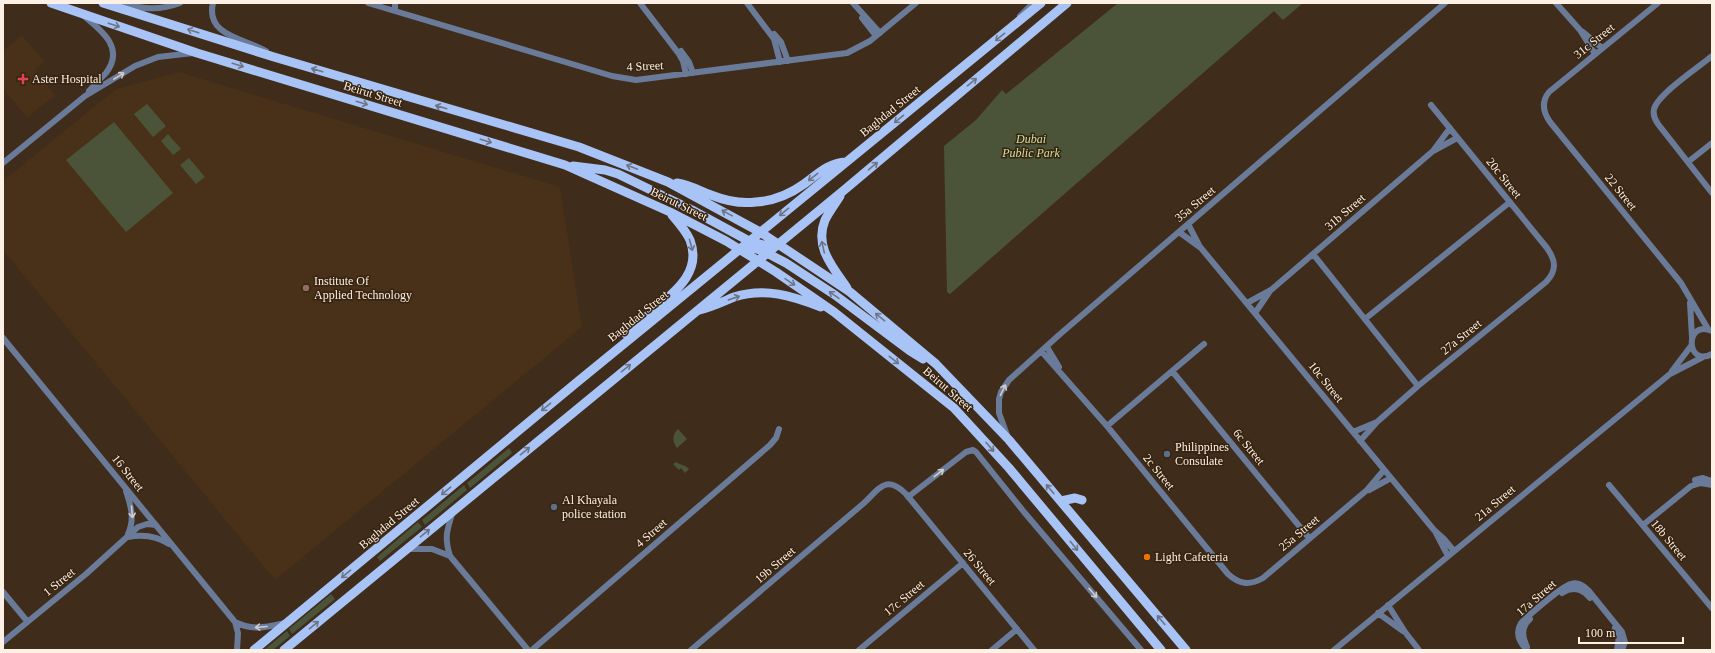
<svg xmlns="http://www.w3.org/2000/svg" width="1715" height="653" viewBox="0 0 1715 653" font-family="Georgia,serif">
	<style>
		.built { fill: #493018 }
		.green { fill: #4b5439 }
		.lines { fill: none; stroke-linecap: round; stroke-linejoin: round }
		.street { stroke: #6a7b9a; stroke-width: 6 }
		.primary { stroke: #a8c4f7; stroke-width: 9 }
		.oneway { stroke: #6f7484 }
		.oneway2 { stroke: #d1cdce }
		.health-dot { fill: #e0444e; stroke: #362310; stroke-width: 1.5 }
		.education-dot { fill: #8d6e63; stroke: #362310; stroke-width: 1.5 }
		.service-dot { fill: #5c6f8a; stroke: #362310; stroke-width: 1.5 }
		.food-dot { fill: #e8710a; stroke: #362310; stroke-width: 1.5 }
		.labels { text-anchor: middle; stroke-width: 3; stroke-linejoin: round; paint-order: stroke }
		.street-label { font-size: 12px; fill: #fdf0e4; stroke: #362310 }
		.poi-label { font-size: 12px; fill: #fdf0e4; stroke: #362310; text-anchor: start }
		.park-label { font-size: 12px; font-style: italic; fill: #cce1a1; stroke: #362310 }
	</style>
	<rect width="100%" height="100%" fill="#402c1a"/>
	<path class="built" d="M 22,35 L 45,62 L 35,70 L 55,95 L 27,118 L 3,88 L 3,51 Z
		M 179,72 L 560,187 L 582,327 L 275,580 L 3,250 L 3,181 L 116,89 Z"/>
	<path class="green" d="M 1118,3 L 1303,3 L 1283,20 L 1274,11 L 950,294 L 947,292 L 944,146 L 976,120 L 1002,90 L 1006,94 Z
		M 147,104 L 166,126 L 153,137 L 134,114 Z
		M 114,122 L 173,193 L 126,232 L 66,160 Z
		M 168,134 L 181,149 L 173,155 L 161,141 Z
		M 189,158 L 205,177 L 196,184 L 180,165 Z
		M 678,429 L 687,439 L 677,448 C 672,441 672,435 678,429 Z
		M 509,448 L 512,453 L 470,488 L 467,483 Z
		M 676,462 C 680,465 686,465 689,469 L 685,473 L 681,468 L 679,470 L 673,464 Z
		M 464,485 L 467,490 L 425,525 L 422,520 Z
		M 418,522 L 422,527 L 380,561 L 377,557 Z
		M 331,594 L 335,599 L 292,634 L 289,629 Z
		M 287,631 L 290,636 L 273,650 L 264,650 Z"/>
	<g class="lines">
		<path class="street" d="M 120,3 C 142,9 159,11 180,3
			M 213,3 C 205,36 246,39 266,51
			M 368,3 L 612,76 L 636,80 L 847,53 L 870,41 L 916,3
			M 395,3 L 395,11
			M 640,3 L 679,54 L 683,61 L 686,74
			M 747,3 L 774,39 L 780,62
			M 853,3 L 880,33
			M 1556,3 L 1580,30 L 1595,54
			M 1658,3 L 1549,92 C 1541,102 1543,112 1550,122 L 1681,283 L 1708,329
			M 84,16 C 102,31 125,48 106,73 C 100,79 94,85 89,91
			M 1020,16 L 1033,3
			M 862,18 L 876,36
			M 1583,32 L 1602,48
			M 774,34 L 781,42 L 788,61
			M 681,51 L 689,62 L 693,73
			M 1712,56 C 1699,67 1658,94 1654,109 C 1653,114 1655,120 1658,124 L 1712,193
			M 1435,150 L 1457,138
			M 1688,162 L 1712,143
			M 3,163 L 85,96 L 135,66 L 158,57 L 193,53
			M 1188,224 L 1200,247
			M 1179,232 L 1201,248 L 1434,530 L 1444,539 L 1454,551
			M 1313,254 L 1418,386
			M 1247,303 L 1271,290 L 1433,151 L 1450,128
			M 1690,303 L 1692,337
			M 1255,313 L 1270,291
			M 1365,319 L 1510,202
			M 1712,331 C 1684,319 1686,368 1712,354
			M 3,338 L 235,622 C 253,631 267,627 285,623
			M 1047,347 L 1059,367
			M 1042,352 L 1107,426 L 1228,574 C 1239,584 1249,586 1263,578 L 1367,490 L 1384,470
			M 1172,371 L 1309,538
			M 1672,371 L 1691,346
			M 1107,426 L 1204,344
			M 1353,432 L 1377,422
			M 1007,435 L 999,413 L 999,399 L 1001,392 L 1009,380 L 1059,335 L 1445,3
			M 1360,441 L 1377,422 L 1418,386 L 1546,282 C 1557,270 1556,261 1547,248 L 1431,105
			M 1695,480 L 1703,478 L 1712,481
			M 1609,485 L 1712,608
			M 1369,490 L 1391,478
			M 126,491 C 131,506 135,519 128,534
			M 908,497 L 966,452 L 973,450 L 976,452 L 1024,512 L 1141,650
			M 453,511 C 447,530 444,537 450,556 L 528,650
			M 1643,525 L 1691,486 L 1701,483 L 1712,485
			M 1435,531 L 1448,556
			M 128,537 C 143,534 157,536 169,544
			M 408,549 L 432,549 L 450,556
			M 3,592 L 27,621
			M 1562,593 C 1573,586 1582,588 1590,598
			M 1388,605 L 1405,632 L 1419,650
			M 1378,613 L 1403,631
			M 235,622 L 238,633 L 237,650
			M 1615,628 L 1619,637 L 1617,650
			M 3,642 L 86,574 L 138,527 L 147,524 L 156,525
			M 1527,647 C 1522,636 1521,627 1530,619
			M 532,650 L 770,445 L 776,438 L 779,429
			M 691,650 L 864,503 C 879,489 886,474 906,494 L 1034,650
			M 859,650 L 963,563
			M 992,650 L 1017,629
			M 1334,650 L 1670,374 L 1703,357
			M 1527,650 C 1519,642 1515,633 1521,623 C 1528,616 1562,586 1571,584 C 1577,582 1583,585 1588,590 L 1622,632 L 1625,642 L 1622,650"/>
		<path class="primary" d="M 51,3 L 197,53 L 565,165 L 670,212 L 726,241 L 776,272 L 834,312 L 954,408 L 1009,468 L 1161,650
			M 103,3 L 274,57 L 579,147 L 668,182 L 760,232 L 850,292 L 936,364 L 1009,440 L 1186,650
			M 573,166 L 605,170 L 618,174 L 692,210 L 749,241 L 763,245 L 778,244
			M 677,183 C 690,185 700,191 711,195 C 726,201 741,204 756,202 C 773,201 790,194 804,184 C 818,174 828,163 846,162
			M 840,196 C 835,204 829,212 825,220 C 814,247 833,267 847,288
			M 739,250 L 753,248 L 763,251 L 786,263 L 835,295 L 910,351 L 923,359
			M 699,310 C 712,307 722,302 734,297 C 765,287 792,296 821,307
			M 626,334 C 636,326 646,317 656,308 C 676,291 702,271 690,240 C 686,231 679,223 672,215
			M 1061,501 L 1075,498 L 1082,500
			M 254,650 L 576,383 L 1041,3
			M 284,650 L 843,191 L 1067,3"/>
	</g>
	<defs><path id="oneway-shaft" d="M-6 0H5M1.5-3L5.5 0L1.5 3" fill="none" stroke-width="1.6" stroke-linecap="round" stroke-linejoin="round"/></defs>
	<g class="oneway">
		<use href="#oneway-shaft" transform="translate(114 25) rotate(18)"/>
		<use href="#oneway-shaft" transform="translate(193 31) rotate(-162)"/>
		<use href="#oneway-shaft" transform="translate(1000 37) rotate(141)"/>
		<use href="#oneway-shaft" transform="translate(238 65) rotate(17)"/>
		<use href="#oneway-shaft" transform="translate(317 70) rotate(-164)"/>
		<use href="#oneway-shaft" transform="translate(972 82) rotate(-40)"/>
		<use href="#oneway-shaft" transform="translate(362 103) rotate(17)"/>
		<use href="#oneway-shaft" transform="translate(441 107) rotate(-164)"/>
		<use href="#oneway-shaft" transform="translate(899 119) rotate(141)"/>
		<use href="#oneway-shaft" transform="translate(486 141) rotate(17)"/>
		<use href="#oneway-shaft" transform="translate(873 166) rotate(-40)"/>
		<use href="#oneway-shaft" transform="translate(632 167) rotate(-159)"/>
		<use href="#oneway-shaft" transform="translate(813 177) rotate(142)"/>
		<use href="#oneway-shaft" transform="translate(784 212) rotate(141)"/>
		<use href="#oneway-shaft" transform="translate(727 213) rotate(-151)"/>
		<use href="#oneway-shaft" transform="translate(691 245) rotate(75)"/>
		<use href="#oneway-shaft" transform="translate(823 247) rotate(-103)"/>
		<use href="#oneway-shaft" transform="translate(790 282) rotate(34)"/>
		<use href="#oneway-shaft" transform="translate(834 295) rotate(-145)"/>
		<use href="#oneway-shaft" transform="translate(734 298) rotate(-19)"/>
		<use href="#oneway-shaft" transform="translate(880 317) rotate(-141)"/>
		<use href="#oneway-shaft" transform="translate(894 360) rotate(38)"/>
		<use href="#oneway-shaft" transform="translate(626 368) rotate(-39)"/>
		<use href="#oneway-shaft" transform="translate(546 407) rotate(140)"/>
		<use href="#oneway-shaft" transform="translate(990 447) rotate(49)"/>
		<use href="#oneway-shaft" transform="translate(525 451) rotate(-39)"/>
		<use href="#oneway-shaft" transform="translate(1050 489) rotate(-130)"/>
		<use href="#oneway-shaft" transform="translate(446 491) rotate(140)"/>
		<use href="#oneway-shaft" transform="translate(425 533) rotate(-40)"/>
		<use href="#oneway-shaft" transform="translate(1074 546) rotate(51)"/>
		<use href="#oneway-shaft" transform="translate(346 574) rotate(140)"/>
		<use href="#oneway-shaft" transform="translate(1161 620) rotate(-130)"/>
		<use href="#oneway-shaft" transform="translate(314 625) rotate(-40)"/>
	</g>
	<g class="oneway2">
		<use href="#oneway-shaft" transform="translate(119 76) rotate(-31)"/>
		<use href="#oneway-shaft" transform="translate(1003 390) rotate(-64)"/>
		<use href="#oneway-shaft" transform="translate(939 473) rotate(-38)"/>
		<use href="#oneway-shaft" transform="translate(132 512) rotate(85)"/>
		<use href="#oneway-shaft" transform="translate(1093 593) rotate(50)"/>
		<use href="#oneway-shaft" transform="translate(261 627) rotate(175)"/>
	</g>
	<path class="health-dot" d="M21 73h4v4h4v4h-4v4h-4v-4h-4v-4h4z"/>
	<circle class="education-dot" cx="306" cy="288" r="4"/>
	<g class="service-dot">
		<circle cx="1167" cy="454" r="4"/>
		<circle cx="554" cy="507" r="4"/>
	</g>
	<circle class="food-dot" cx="1147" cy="557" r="4"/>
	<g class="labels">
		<g class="street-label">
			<text transform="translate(1594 41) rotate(-39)" y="4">31c Street</text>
			<text transform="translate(645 66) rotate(-3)" y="4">4 Street</text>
			<text transform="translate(373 94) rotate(17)" y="4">Beirut Street</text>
			<text transform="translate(890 111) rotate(-39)" y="4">Baghdad Street</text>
			<text transform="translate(1504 178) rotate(51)" y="4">20c Street</text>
			<text transform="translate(1621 192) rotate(51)" y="4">22 Street</text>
			<text transform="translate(679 204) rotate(26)" y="4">Beirut Street</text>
			<text transform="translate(1195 204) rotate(-40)" y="4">35a Street</text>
			<text transform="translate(1345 212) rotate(-41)" y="4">31b Street</text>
			<text transform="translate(638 316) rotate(-39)" y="4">Baghdad Street</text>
			<text transform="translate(1461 337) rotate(-39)" y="4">27a Street</text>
			<text transform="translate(1326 382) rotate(51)" y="4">10c Street</text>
			<text transform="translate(948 389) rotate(41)" y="4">Beirut Street</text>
			<text transform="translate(1249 447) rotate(51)" y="4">6c Street</text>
			<text transform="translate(1159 472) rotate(51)" y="4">2c Street</text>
			<text transform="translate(128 473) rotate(51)" y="4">16 Street</text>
			<text transform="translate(1495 503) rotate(-40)" y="4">21a Street</text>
			<text transform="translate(389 523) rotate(-40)" y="4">Baghdad Street</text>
			<text transform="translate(651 533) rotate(-41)" y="4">4 Street</text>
			<text transform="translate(1299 533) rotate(-40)" y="4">25a Street</text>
			<text transform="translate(1669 540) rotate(50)" y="4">18b Street</text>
			<text transform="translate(775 565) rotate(-41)" y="4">19b Street</text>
			<text transform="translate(980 567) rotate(50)" y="4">26 Street</text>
			<text transform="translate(59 582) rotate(-39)" y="4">1 Street</text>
			<text transform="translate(904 598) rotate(-40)" y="4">17c Street</text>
			<text transform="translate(1536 598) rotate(-41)" y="4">17a Street</text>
		</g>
		<g class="poi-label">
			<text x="32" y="83">Aster Hospital</text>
			<text x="314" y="285">Institute Of<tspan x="314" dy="14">Applied Technology</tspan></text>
			<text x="1175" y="451">Philippines<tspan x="1175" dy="14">Consulate</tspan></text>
			<text x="562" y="504">Al Khayala<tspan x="562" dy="14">police station</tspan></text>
			<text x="1155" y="561">Light Cafeteria</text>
		</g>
		<g class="park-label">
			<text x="1031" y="143">Dubai<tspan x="1031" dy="14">Public Park</tspan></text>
		</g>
	</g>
	<rect width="1715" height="653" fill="none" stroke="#fdf0e4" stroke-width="8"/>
	<path d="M1579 637v6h104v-6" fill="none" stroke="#fdf0e4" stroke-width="2"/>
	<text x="1585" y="637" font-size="12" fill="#fdf0e4" stroke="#362310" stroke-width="3" paint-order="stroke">100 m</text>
</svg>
